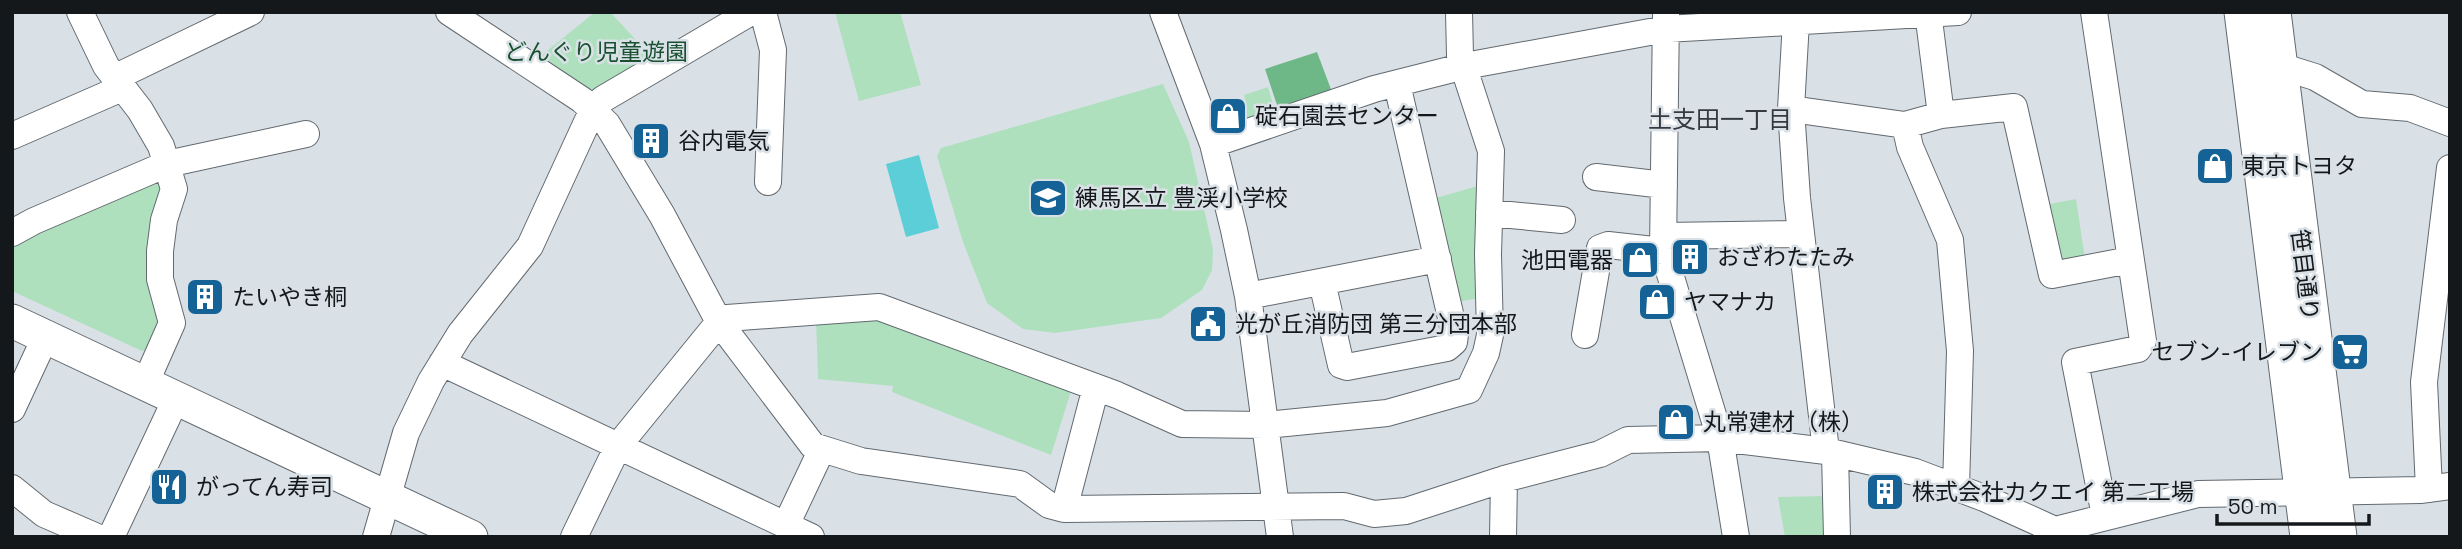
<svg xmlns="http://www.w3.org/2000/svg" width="2462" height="549" viewBox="0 0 2462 549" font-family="'Space Grotesk','Noto Sans JP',sans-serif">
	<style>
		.green { fill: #aee0bd }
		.forest { fill: #6eb887 }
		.water { fill: #5bced7 }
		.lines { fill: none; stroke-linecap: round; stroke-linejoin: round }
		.minor-casing { stroke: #62696f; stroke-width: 28 }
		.major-casing { stroke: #62696f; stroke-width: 35 }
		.minor { stroke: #fff; stroke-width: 26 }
		.major { stroke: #fff; stroke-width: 33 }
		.labels { text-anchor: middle; stroke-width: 5; stroke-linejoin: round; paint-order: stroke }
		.park-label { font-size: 23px; fill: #195030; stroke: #d9e1e7 }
		.poi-label { font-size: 23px; fill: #15181a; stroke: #d9e1e7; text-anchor: start }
		.street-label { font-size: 23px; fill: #15181a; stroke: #d9e1e7 }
		.neighbourhood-label { font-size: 24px; fill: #343a3f; stroke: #d9e1e7 }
	</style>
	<rect width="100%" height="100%" fill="#d9e1e7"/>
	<path class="green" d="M 595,12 L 610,12 L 651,56 L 597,90 L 583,90 L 537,59 Z
		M 835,12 L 900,12 L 921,85 L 859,101 Z
		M 1163,84 L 1189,142 L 1213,249 L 1212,270 L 1202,290 L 1161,318 L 1055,333 L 1023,329 L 987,303 L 963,242 L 937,156 L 941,148 Z
		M 1268,87 L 1275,111 L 1247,120 L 1241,103 L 1246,102 L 1244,95 Z
		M 154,175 L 165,181 L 162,317 L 151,349 L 142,351 L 12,291 L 12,240 Z
		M 1481,185 L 1480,298 L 1457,302 L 1436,198 Z
		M 2076,199 L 2085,259 L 2063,265 L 2044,205 Z
		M 881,314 L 1072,388 L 1051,455 L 892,392 L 893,386 L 818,379 L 816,317 Z
		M 1826,496 L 1827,537 L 1785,537 L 1778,497 Z"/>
	<path class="forest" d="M 1317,52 L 1332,92 L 1278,108 L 1265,69 Z"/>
	<path class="water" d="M 919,155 L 939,228 L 906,237 L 886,164 Z"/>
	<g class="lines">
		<defs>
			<path id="minor" d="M 80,12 L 106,66 L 140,110 L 161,146 L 174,189 L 164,220 L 160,251 L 160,279 L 172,323 L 145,384
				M 449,12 L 582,100 L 607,124 L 662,215 L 719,322 L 813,446 L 861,461 L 1020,484 L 1049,505 L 1064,509 L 1344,506 L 1374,514 L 1406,511 L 1504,479 L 1600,454 L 1628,440 L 1720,438 L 1826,451 L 1915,472 L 1984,498 L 2055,530 L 2198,494 L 2420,490 L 2450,486
				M 763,12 L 773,50 L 768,182
				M 1163,12 L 1213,144 L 1234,230 L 1248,296 L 1280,537
				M 1928,12 L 1941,115 L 1905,125 L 1910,147 L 1950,240 L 1960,351 L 1956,487
				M 2094,12 L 2143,341 L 2138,349 L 2075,362 L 2105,516
				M 1666,13 L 1663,251 L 1720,438 L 1736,537
				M 1796,21 L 1791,109 L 1797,198 L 1826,451
				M 2280,66 L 2315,77 L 2362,104 L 2410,108 L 2450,123
				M 114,78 L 251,12
				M 1791,109 L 1905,125
				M 1941,115 L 2014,107 L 2052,275 L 2130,260
				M 12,136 L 122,88
				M 1213,144 L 1374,89 L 1465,66 L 1666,29 L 1958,12
				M 1596,177 L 1664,185
				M 1489,213 L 1562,220
				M 12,233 L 34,221 L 167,164 L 306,134
				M 1664,236 L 1801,234
				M 1322,282 L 1341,365 L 1347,367 L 1447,348 L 1454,342 L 1455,335 L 1397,84
				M 1248,296 L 1438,259
				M 1585,335 L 1600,248 L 1608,245 L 1663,251
				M 442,363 L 811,537
				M 12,409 L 45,338
				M 1835,453 L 1837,537
				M 12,488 L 44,514 L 97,537
				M 2429,489 L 2424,382 L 2450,168
				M 1064,509 L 1096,387
				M 786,525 L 821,451
				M 111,537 L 176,399
				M 376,537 L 406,433 L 431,381 L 460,334 L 530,246 L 593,109 L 603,99 L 751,12
				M 574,537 L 618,446 L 719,322 L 727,318 L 879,307 L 1117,395 L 1182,424 L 1266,425 L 1387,413 L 1469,390 L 1486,353 L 1490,335 L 1488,254 L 1491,151 L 1460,56 L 1459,12
				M 1503,537 L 1504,479"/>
			<path id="major" d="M 2241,12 L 2307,537
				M 2274,12 L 2340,537
				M 12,321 L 471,537"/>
		</defs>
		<use href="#minor" class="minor-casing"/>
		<use href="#major" class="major-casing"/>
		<use href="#minor" class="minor"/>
		<use href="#major" class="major"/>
	</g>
	<defs>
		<symbol id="shop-square" viewBox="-11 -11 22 22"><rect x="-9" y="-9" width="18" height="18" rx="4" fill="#156396" stroke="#d9e1e7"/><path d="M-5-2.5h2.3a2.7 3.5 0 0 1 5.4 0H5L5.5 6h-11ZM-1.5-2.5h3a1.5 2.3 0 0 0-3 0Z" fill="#fff"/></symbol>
		<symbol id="building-square" viewBox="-11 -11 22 22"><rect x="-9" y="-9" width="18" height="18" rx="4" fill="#156396" stroke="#d9e1e7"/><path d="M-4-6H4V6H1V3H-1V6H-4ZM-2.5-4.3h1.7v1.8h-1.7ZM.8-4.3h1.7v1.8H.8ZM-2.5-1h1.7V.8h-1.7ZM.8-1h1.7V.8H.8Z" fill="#fff"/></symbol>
		<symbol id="school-square" viewBox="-11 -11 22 22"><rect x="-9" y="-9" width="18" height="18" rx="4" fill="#156396" stroke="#d9e1e7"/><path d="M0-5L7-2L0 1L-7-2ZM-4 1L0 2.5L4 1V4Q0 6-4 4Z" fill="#fff"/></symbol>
		<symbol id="civic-square" viewBox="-11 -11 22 22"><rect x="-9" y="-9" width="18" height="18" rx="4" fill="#156396" stroke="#d9e1e7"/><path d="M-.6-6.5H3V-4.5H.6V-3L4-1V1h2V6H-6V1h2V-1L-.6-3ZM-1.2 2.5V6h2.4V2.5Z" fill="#fff"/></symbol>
		<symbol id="supermarket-square" viewBox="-11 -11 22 22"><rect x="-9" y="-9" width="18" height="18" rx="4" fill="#156396" stroke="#d9e1e7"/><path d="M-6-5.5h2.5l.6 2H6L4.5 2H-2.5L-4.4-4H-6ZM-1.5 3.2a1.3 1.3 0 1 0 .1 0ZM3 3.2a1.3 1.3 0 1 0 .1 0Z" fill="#fff"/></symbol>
		<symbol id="restaurant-square" viewBox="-11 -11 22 22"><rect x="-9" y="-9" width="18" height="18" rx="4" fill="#156396" stroke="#d9e1e7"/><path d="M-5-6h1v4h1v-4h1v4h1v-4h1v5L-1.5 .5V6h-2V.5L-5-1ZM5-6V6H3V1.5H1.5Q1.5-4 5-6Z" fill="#fff"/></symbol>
	</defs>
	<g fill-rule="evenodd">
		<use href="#shop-square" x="1206" y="94" width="44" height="44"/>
		<use href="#building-square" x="629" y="119" width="44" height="44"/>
		<use href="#shop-square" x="2193" y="144" width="44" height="44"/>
		<use href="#school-square" x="1026" y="176" width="44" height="44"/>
		<use href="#building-square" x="1668" y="235" width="44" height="44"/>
		<use href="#shop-square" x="1618" y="238" width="44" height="44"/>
		<use href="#building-square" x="183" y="275" width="44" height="44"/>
		<use href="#shop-square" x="1635" y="280" width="44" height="44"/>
		<use href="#civic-square" x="1186" y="302" width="44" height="44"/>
		<use href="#supermarket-square" x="2328" y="330" width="44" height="44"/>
		<use href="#shop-square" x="1654" y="400" width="44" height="44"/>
		<use href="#restaurant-square" x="147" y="465" width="44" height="44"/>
		<use href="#building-square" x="1863" y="470" width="44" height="44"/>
	</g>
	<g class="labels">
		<g class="park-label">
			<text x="596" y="60">どんぐり児童遊園</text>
		</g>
		<g class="poi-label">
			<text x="1255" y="124">碇石園芸センター</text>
			<text x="678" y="149">谷内電気</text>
			<text x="2242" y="174">東京トヨタ</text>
			<text x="1075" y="206">練馬区立 豊渓小学校</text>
			<text x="1717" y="265">おざわたたみ</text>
			<text x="1613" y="268" text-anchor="end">池田電器</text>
			<text x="232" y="305">たいやき桐</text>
			<text x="1684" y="310">ヤマナカ</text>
			<text x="1235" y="332">光が丘消防団 第三分団本部</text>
			<text x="2323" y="360" text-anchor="end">セブン-イレブン</text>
			<text x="1703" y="430">丸常建材（株）</text>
			<text x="196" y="495">がってん寿司</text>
			<text x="1912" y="500">株式会社カクエイ 第二工場</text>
		</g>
		<g class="street-label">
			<text transform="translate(2305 275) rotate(83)" y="8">笹目通り</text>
		</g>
		<g class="neighbourhood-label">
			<text x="1720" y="128">土支田一丁目</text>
		</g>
	</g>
	<rect width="2462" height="549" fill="none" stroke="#15181a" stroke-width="28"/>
	<path d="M2217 514v10h152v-10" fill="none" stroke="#15181a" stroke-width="3.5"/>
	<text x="2228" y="514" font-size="21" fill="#15181a" stroke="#d9e1e7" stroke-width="5" paint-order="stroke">50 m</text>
</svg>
